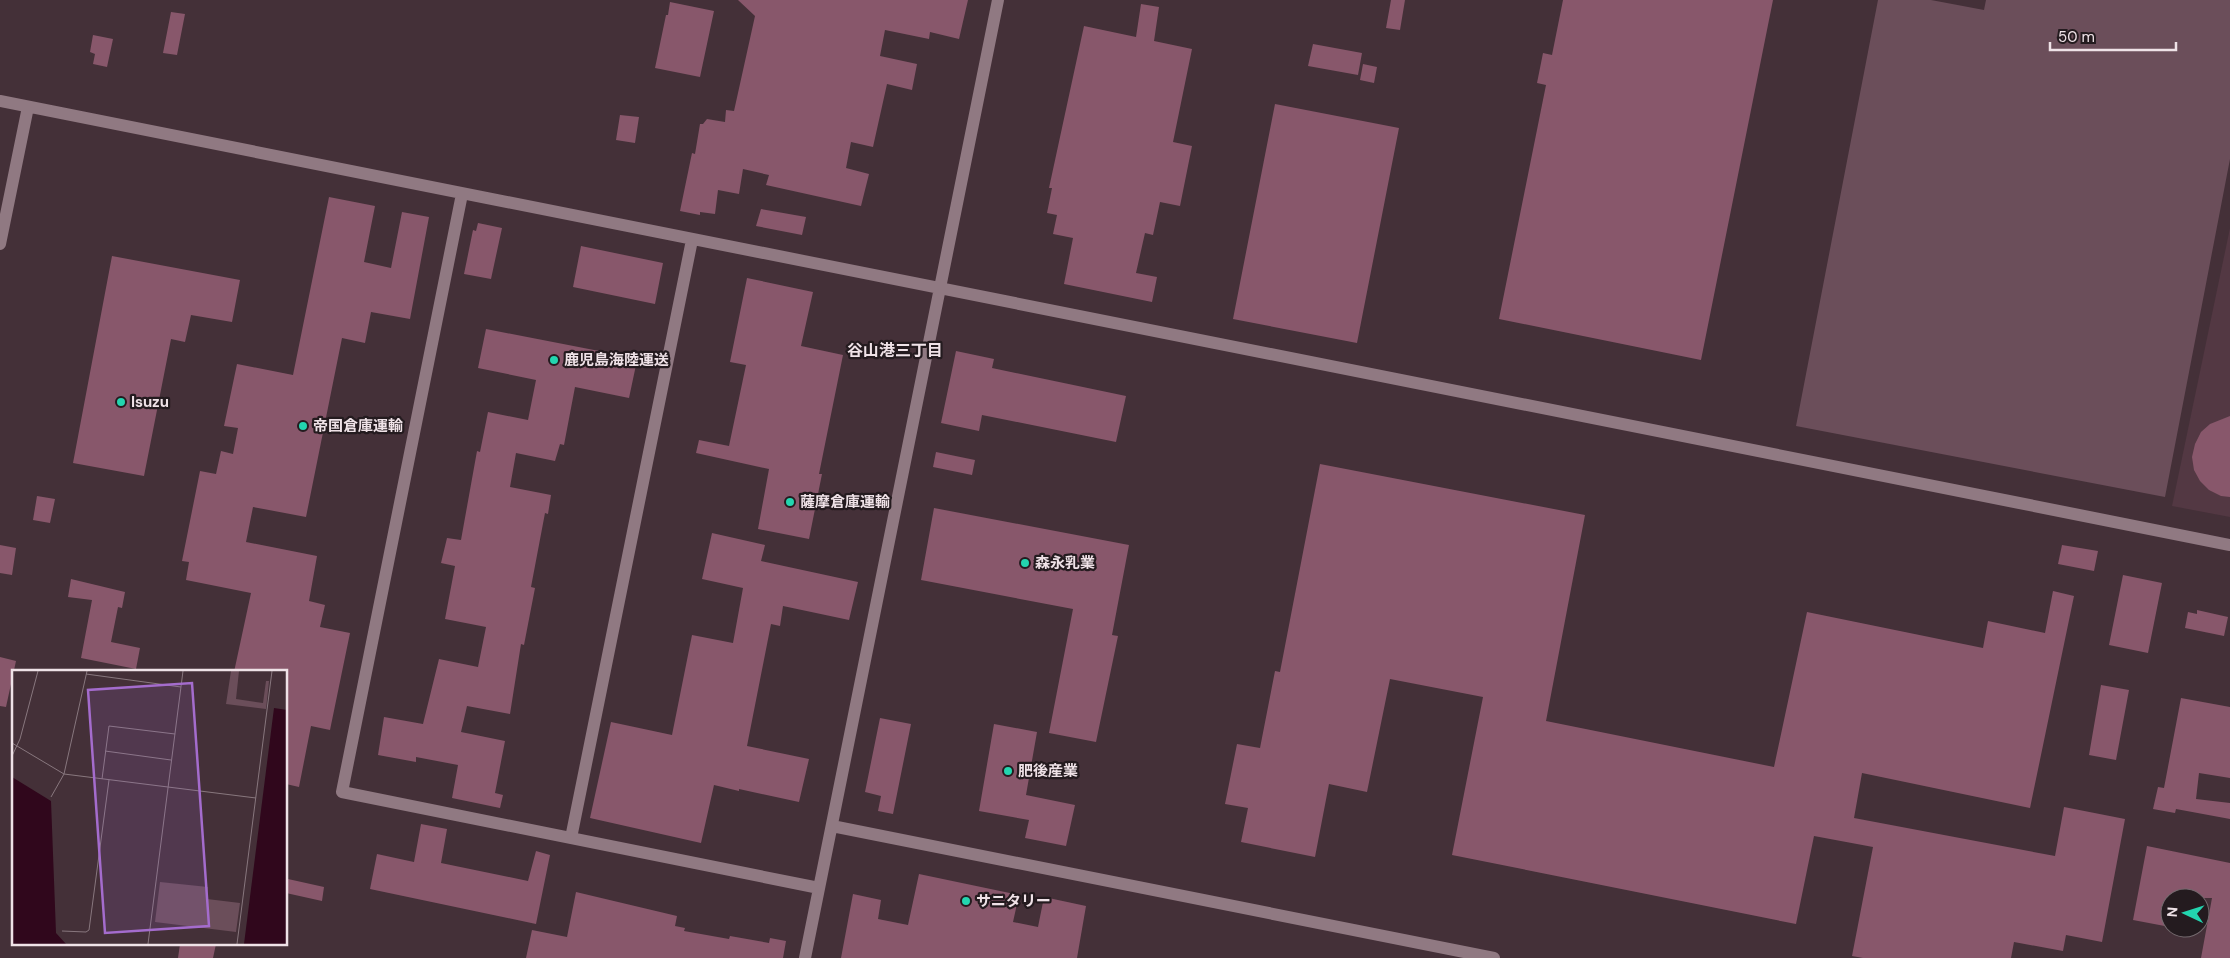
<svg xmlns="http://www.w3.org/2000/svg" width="2230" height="958" viewBox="0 0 2230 958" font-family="'DM Sans','Noto Sans JP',sans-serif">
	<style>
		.built { fill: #533843 }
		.green { fill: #6b4e5a }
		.building { fill: #88576b }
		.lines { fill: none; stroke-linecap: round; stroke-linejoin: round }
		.minor { stroke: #907982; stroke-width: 12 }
		.poi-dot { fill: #23d5af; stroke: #241b1f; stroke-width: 2 }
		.labels { text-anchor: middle; stroke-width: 4.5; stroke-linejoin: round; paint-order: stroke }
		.poi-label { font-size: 15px; font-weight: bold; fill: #efe2e7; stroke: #241b1f; text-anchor: start }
		.neighbourhood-label { font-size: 16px; font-weight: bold; fill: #efe2e7; stroke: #241b1f }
		.inset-road { fill: none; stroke: #88777e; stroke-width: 1 }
		.view { fill: #a46ccd; fill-opacity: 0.15; stroke: #a46ccd; stroke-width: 2.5 }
		.inset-edge { fill: none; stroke: #efe2e7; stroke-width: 2.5 }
	</style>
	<rect width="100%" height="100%" fill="#443038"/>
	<path class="built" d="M 2230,228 L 2230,517 L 2172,506 Z"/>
	<path class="green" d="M 1878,0 L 1931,0 L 1984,10 L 1986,0 L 2230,0 L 2230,159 L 2165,497 L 1796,426 Z"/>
	<path class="building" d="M 738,0 L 968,0 L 959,39 L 930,32 L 929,39 L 885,30 L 880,56 L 917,64 L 912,90 L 887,84 L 873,147 L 851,142 L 846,168 L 869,174 L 861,206 L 766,185 L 769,175 L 743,169 L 739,194 L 718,190 L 715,214 L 700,212 L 700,215 L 680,211 L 692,153 L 695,154 L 700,124 L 703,124 L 707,119 L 725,122 L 726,110 L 734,111 L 755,16 Z
		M 1391,0 L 1405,0 L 1400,30 L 1386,28 Z
		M 1563,0 L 1773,0 L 1701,360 L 1499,319 L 1546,85 L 1537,83 L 1543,53 L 1552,55 Z
		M 670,2 L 714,11 L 700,77 L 655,68 L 666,15 L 668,15 Z
		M 1141,4 L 1159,7 L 1154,41 L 1192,49 L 1173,142 L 1192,146 L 1180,206 L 1160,202 L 1153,235 L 1145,233 L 1136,273 L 1157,277 L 1152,302 L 1064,284 L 1073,238 L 1053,234 L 1057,215 L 1047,213 L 1052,188 L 1049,188 L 1084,26 L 1136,37 Z
		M 171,12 L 185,14 L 177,55 L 163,53 Z
		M 93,35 L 113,39 L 107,67 L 93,64 L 95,54 L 90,52 Z
		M 1313,44 L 1362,53 L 1358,75 L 1308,66 Z
		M 1363,64 L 1377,67 L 1374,83 L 1360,80 Z
		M 1275,104 L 1399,128 L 1357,343 L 1233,319 Z
		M 620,115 L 639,117 L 635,143 L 616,140 Z
		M 329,197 L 375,206 L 364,262 L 391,268 L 402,212 L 429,217 L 410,319 L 371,312 L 365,343 L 342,338 L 306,517 L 253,507 L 246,542 L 317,556 L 309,601 L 325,605 L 320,627 L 350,633 L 330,730 L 311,726 L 299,787 L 286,784 L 286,672 L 234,672 L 251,593 L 186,580 L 189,562 L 182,561 L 200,471 L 216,474 L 221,451 L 233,454 L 238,428 L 224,426 L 237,364 L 293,375 Z
		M 761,209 L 806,217 L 802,235 L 756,226 Z
		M 478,223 L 502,228 L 491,279 L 464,274 L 473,230 L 476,231 Z
		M 581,246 L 663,263 L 655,304 L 573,287 Z
		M 112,256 L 240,280 L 232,322 L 191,315 L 185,342 L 171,339 L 144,476 L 73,463 Z
		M 747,278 L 813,292 L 801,346 L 843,355 L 819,474 L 822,474 L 809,539 L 758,529 L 769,469 L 696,453 L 699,440 L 729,446 L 746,365 L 730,362 Z
		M 486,329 L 630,357 L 629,364 L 636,365 L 629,398 L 575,387 L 564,445 L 560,444 L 555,461 L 516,453 L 510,487 L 551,495 L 548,514 L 545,513 L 531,587 L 535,588 L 524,645 L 521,644 L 510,714 L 467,706 L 461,732 L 505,741 L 495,793 L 503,795 L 500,808 L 452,798 L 458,765 L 416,757 L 416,762 L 378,755 L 384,717 L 423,724 L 439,659 L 478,667 L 486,627 L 445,619 L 455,566 L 441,563 L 447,538 L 461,540 L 477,451 L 480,452 L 488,412 L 528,420 L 536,380 L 478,368 Z
		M 956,351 L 994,359 L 992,368 L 1126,396 L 1116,442 L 982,415 L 979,431 L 941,423 Z
		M 2230,416 L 2230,497 L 2221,496 L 2209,490 L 2200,481 L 2194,470 L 2192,457 L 2195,444 L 2201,432 L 2210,424 Z
		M 936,452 L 975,460 L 972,475 L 933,467 Z
		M 1320,464 L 1585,515 L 1546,721 L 1774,767 L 1807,612 L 1983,648 L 1988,621 L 2045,633 L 2053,591 L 2074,596 L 2030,808 L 1862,773 L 1854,818 L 2055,856 L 2064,807 L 2125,819 L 2102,942 L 2066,935 L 2063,951 L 2014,942 L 2011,958 L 1863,958 L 1852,956 L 1873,847 L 1814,836 L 1796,924 L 1452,855 L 1483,697 L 1390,679 L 1367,792 L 1329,784 L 1315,857 L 1241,842 L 1248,808 L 1225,804 L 1237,744 L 1260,748 L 1275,671 L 1280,672 Z
		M 37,496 L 55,499 L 50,523 L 33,520 Z
		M 934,508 L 1129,545 L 1112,635 L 1118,636 L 1096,742 L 1049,733 L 1073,609 L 921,580 Z
		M 712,533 L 765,545 L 761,561 L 858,582 L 849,620 L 783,606 L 780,626 L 771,624 L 747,746 L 809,759 L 799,802 L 739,789 L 739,791 L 714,785 L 701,843 L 590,818 L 611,722 L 672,735 L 692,635 L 733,643 L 743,588 L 702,579 Z
		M 0,545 L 16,548 L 12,575 L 0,573 Z
		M 2062,545 L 2098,551 L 2094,571 L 2058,564 Z
		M 2123,575 L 2162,583 L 2148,653 L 2109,645 Z
		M 71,579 L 125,592 L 122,608 L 118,607 L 111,642 L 140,648 L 136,669 L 81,658 L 92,600 L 68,597 Z
		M 2197,610 L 2228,617 L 2224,636 L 2185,628 L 2188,612 L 2197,614 Z
		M 0,657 L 16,661 L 6,707 L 0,706 Z
		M 2101,685 L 2129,690 L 2116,760 L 2089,755 Z
		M 2181,698 L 2230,707 L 2230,778 L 2199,773 L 2196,799 L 2230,803 L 2230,819 L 2176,809 L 2175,813 L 2153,809 L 2158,787 L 2164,788 Z
		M 880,718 L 911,724 L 893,814 L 878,811 L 881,796 L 865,792 Z
		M 994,724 L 1037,732 L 1026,795 L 1075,805 L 1066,846 L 1025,838 L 1029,820 L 979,811 Z
		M 421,824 L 447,829 L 441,863 L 528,881 L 536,851 L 550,855 L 536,924 L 370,889 L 377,854 L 414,862 Z
		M 2147,846 L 2230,863 L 2230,958 L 2201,958 L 2212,898 L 2170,898 L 2170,927 L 2133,920 Z
		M 919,874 L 1019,895 L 1013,922 L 1038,927 L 1044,897 L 1086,906 L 1077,958 L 841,958 L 853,894 L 881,900 L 878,919 L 908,925 Z
		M 288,879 L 324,887 L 322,901 L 286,893 Z
		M 576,892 L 677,916 L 675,926 L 685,928 L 684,931 L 729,939 L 730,936 L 769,943 L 770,938 L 786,941 L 783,958 L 526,958 L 532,930 L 567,937 Z
		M 180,944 L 216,944 L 213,958 L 178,958 Z"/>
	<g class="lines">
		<path class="minor" d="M 0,101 L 2230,545
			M 462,194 L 342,792 L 819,888
			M 0,244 L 28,107
			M 832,826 L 1494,958
			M 571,838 L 692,240
			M 805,958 L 998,0"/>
	</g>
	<g class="poi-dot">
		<circle cx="554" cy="360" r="5"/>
		<circle cx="121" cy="402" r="5"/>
		<circle cx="303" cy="426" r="5"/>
		<circle cx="790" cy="502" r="5"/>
		<circle cx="1025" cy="563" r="5"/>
		<circle cx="1008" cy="771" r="5"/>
		<circle cx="966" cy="901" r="5"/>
	</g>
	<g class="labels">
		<g class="poi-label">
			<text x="564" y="365">鹿児島海陸運送</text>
			<text x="131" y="407">Isuzu</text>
			<text x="313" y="431">帝国倉庫運輸</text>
			<text x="800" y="507">薩摩倉庫運輸</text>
			<text x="1035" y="568">森永乳業</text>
			<text x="1018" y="776">肥後産業</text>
			<text x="976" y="906">サニタリー</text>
		</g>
		<g class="neighbourhood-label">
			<text x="895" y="356">谷山港三丁目</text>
		</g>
	</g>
	<g transform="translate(12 670)">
		<rect width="275" height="275" fill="#443038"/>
		<path d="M 219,1 L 227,1 L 224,29 L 251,33 L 254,11 L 257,11 L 254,39 L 214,34 ZM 148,212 L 196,217 L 195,229 L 228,233 L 224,262 L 143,252 Z" fill="#6b4e5a"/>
		<path d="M 262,38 L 275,40 L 275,274 L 232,274 ZM 0,107 L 39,131 L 44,263 L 54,274 L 0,274 Z" fill="#30071c"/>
		<path class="inset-road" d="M 74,4 L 169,17M 0,73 L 52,104 L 244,128M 93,81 L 159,90M 0,86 L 8,69 L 26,1M 90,109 L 97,56 L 163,64M 39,127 L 52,104 L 75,1M 50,261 L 74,262 L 77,260 L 97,110M 136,274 L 171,1M 225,274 L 260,1"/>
		<path class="view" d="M 180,13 L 197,256 L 93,263 L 76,20 Z"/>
		<rect width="275" height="275" class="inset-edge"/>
	</g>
	<g transform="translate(2185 913) rotate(274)"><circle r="24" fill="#241b1f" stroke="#756b6f"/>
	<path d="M0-4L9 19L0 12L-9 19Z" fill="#23d5af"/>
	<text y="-8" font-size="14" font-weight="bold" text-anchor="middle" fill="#efe2e7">N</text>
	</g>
	<path d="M2050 42v8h126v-8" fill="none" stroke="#efe2e7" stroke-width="2.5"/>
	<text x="2058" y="42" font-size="15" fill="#efe2e7" stroke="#241b1f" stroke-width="4" paint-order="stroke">50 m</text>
</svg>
